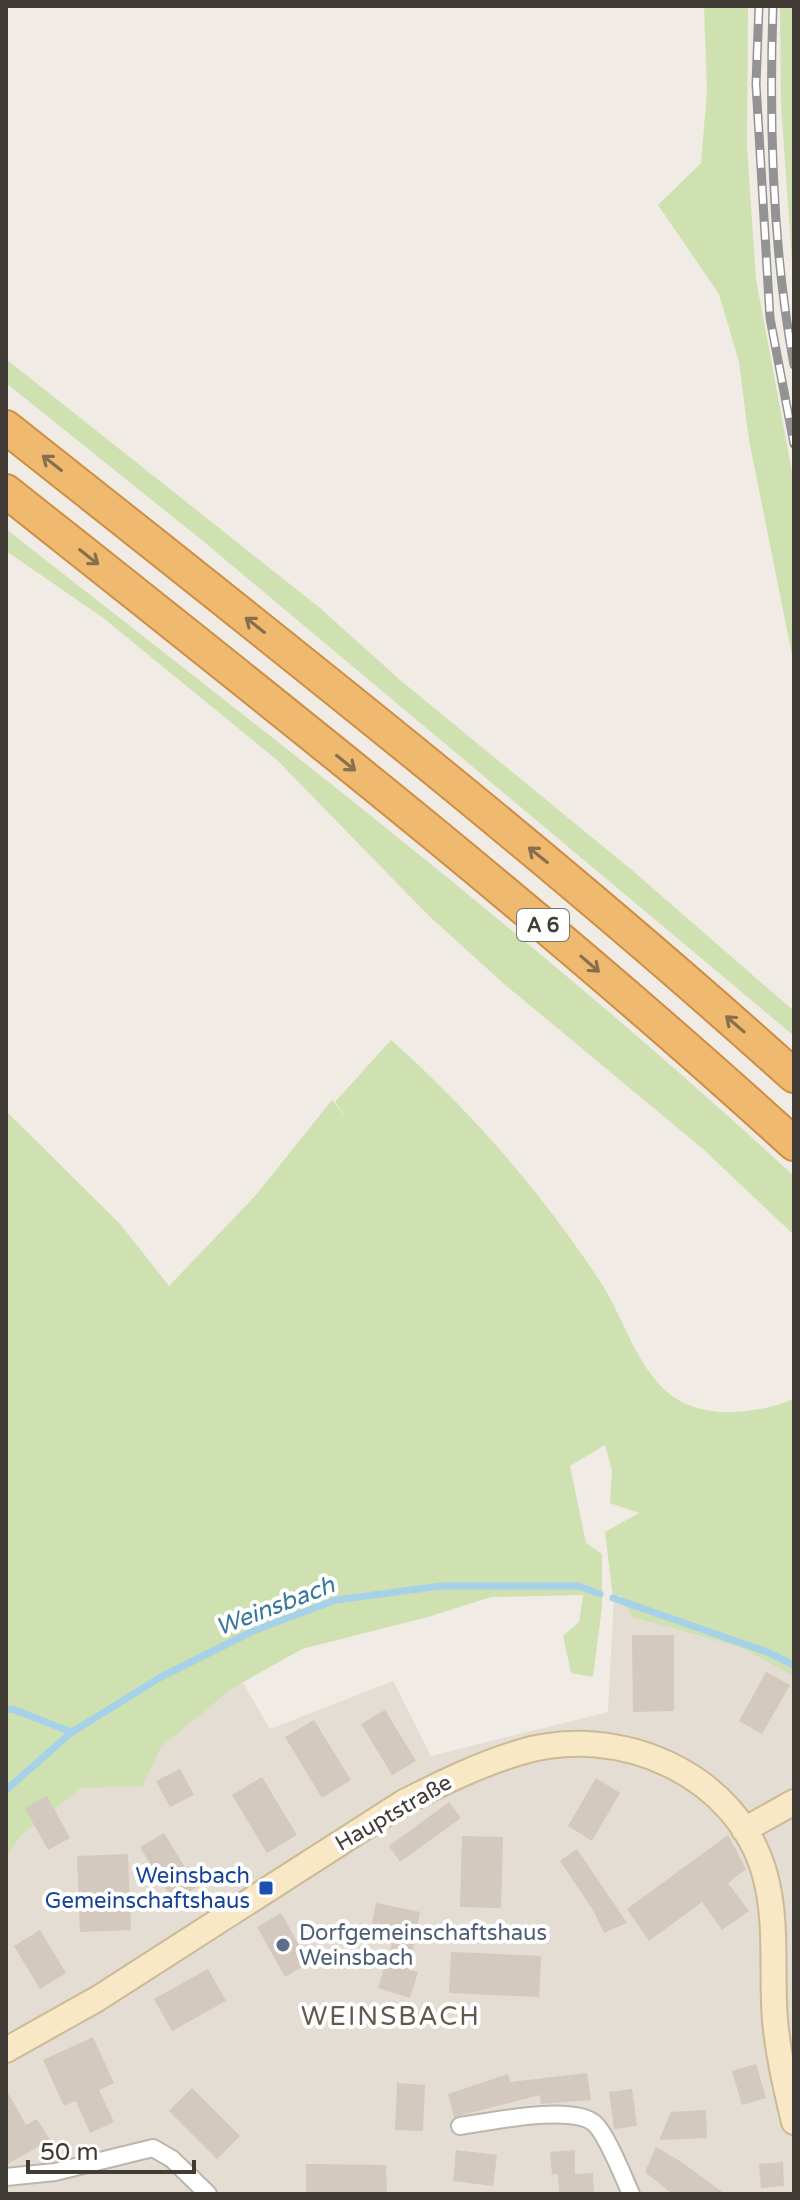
<svg xmlns="http://www.w3.org/2000/svg" width="800" height="2200" viewBox="0 0 800 2200" font-family="'Varela Round',sans-serif">
	<style>
		.residential { fill: #e3ddd3 }
		.green { fill: #cfe1b0 }
		.lines { fill: none; stroke-linecap: round; stroke-linejoin: round }
		.stream { stroke: #a5d2e8; stroke-width: 7 }
		.building { fill: #d3c9be }
		.street-casing { stroke: #bdb5ab; stroke-width: 20 }
		.secondary-casing { stroke: #ccba97; stroke-width: 28 }
		.highway-casing { stroke: #cd8e41; stroke-width: 36 }
		.street { stroke: #fff; stroke-width: 16 }
		.secondary { stroke: #f9e8c5; stroke-width: 24 }
		.highway { stroke: #efba70; stroke-width: 32 }
		.rail-casing { stroke: #939393; stroke-width: 9 }
		.rail { stroke: #fff; stroke-width: 6; stroke-dasharray: 18; stroke-linecap: butt }
		.oneway { stroke: #876e4d }
		.transit-dot { fill: #1a4fb4; stroke: #fff; stroke-width: 3 }
		.service-dot { fill: #5c6f8a; stroke: #fff; stroke-width: 3 }
		.labels { text-anchor: middle; stroke-width: 8; stroke-linejoin: round; paint-order: stroke }
		.shield { fill: #fff; stroke: #7a7672; stroke-width: 2 }
		.shield-label { font-size: 20px; font-weight: bold; fill: #413b35 }
		.street-label { font-size: 22px; fill: #413b35; stroke: #fff }
		.transit-label { font-size: 22px; fill: #164399; stroke: #fff; text-anchor: end }
		.service-label { font-size: 22px; fill: #4e5e75; stroke: #fff; text-anchor: start }
		.water-label { font-size: 24px; font-style: italic; fill: #37799b; stroke: #fff }
		.quarter-label { font-size: 26px; letter-spacing: 2px; fill: #63584d; stroke: #fff }
	</style>
	<rect width="100%" height="100%" fill="#f0ebe4"/>
	<path class="residential" d="M 614,1596 L 794,1658 L 794,2194 L 6,2194 L 6,1705 L 220,1643 L 270,1729 L 393,1681 L 431,1756 L 608,1712 Z"/>
	<path class="green" d="M 704,6 L 748,6 L 747,147 L 756,279 L 794,483 L 794,665 L 749,440 L 739,362 L 719,294 L 658,205 L 701,163 L 707,91 Z
		M 780,6 L 794,6 L 794,290 L 781,105 Z
		M 6,359 L 320,608 L 400,680 L 633,871 L 794,1011 L 794,1036 L 203,541 L 6,383 Z
		M 6,529 C 274,739 544,945 794,1176 L 794,1235 L 703,1149 L 503,983 L 428,915 L 277,760 L 102,617 L 6,551 Z
		M 391,1040 C 470,1110 543,1194 601,1283 C 624,1318 637,1370 672,1396 C 705,1420 758,1414 794,1399 L 794,1676 L 740,1647 L 632,1617 L 620,1595 L 613,1598 L 605,1532 L 639,1513 L 610,1503 L 612,1471 L 605,1445 L 570,1466 L 586,1543 L 602,1554 L 602,1607 L 593,1677 L 571,1673 L 563,1636 L 579,1622 L 583,1595 L 491,1597 L 428,1617 L 302,1649 L 231,1689 L 161,1747 L 142,1786 L 81,1788 L 21,1835 L 6,1856 L 6,1111 L 120,1224 L 169,1286 L 256,1195 L 332,1100 L 348,1120 L 335,1102 Z"/>
	<g class="lines">
		<path class="stream" d="M 613,1598 L 767,1652 L 794,1665
			M 6,1710 L 12,1709 L 72,1732
			M 6,1790 L 72,1732 L 161,1677 L 253,1631 L 336,1600 L 441,1586 L 578,1586 L 600,1594"/>
	</g>
	<path class="building" d="M 632,1635 L 674,1635 L 674,1711 L 633,1712 Z
		M 766,1672 L 790,1685 L 762,1734 L 739,1721 Z
		M 385,1710 L 416,1761 L 392,1775 L 361,1724 Z
		M 314,1720 L 351,1780 L 322,1798 L 285,1737 Z
		M 180,1769 L 194,1795 L 170,1807 L 156,1781 Z
		M 262,1777 L 297,1835 L 267,1853 L 232,1795 Z
		M 596,1778 L 620,1793 L 592,1841 L 568,1826 Z
		M 47,1796 L 70,1838 L 48,1850 L 25,1808 Z
		M 449,1802 L 461,1818 L 400,1862 L 389,1846 Z
		M 164,1833 L 197,1887 L 173,1901 L 140,1847 Z
		M 728,1835 L 746,1869 L 728,1883 L 749,1911 L 722,1930 L 702,1902 L 649,1941 L 627,1909 Z
		M 462,1836 L 503,1837 L 501,1908 L 460,1907 Z
		M 577,1849 L 606,1892 L 627,1923 L 604,1933 L 593,1910 L 560,1861 Z
		M 128,1854 L 131,1930 L 80,1932 L 77,1856 Z
		M 376,1903 L 420,1912 L 409,1970 L 418,1972 L 410,1998 L 378,1988 L 392,1944 L 369,1940 Z
		M 281,1913 L 309,1963 L 285,1977 L 257,1927 Z
		M 40,1930 L 66,1973 L 40,1989 L 14,1946 Z
		M 451,1952 L 541,1956 L 539,1997 L 449,1993 Z
		M 208,1969 L 226,2001 L 172,2031 L 154,1999 Z
		M 93,2037 L 114,2083 L 99,2090 L 114,2122 L 90,2133 L 76,2101 L 64,2106 L 43,2060 Z
		M 756,2064 L 766,2098 L 742,2105 L 732,2071 Z
		M 587,2073 L 591,2100 L 541,2104 L 540,2095 L 454,2117 L 448,2094 L 508,2074 L 510,2082 Z
		M 397,2083 L 425,2085 L 423,2131 L 395,2130 Z
		M 192,2088 L 240,2136 L 217,2159 L 169,2111 Z
		M 6,2089 L 26,2125 L 37,2119 L 50,2140 L 6,2165 Z
		M 632,2089 L 637,2126 L 614,2129 L 609,2092 Z
		M 706,2110 L 707,2138 L 659,2140 L 671,2112 Z
		M 656,2147 L 680,2161 L 725,2194 L 672,2194 L 645,2172 Z
		M 456,2150 L 497,2155 L 493,2186 L 453,2181 Z
		M 575,2150 L 575,2174 L 593,2173 L 594,2194 L 559,2194 L 558,2174 L 552,2175 L 550,2152 Z
		M 783,2162 L 784,2186 L 761,2188 L 759,2164 Z
		M 306,2164 L 386,2165 L 387,2194 L 306,2194 Z"/>
	<g class="lines">
		<defs>
			<path id="street" d="M 460,2126 C 489,2122 571,2104 594,2123 C 606,2133 624,2178 631,2194
				M 6,2177 L 55,2172 L 153,2148 L 172,2159 L 208,2194"/>
			<path id="secondary" d="M 744,1830 L 794,1802
				M 6,2050 L 97,1999 L 404,1802 C 442,1783 480,1764 521,1752 C 618,1723 737,1773 765,1875 C 778,1923 771,1971 775,2020 C 778,2055 786,2088 794,2122"/>
			<path id="highway" d="M 6,427 C 272,638 541,848 794,1076
				M 6,491 C 273,703 542,914 794,1144"/>
		</defs>
		<use href="#street" class="street-casing"/>
		<use href="#secondary" class="secondary-casing"/>
		<use href="#highway" class="highway-casing"/>
		<use href="#street" class="street"/>
		<use href="#secondary" class="secondary"/>
		<use href="#highway" class="highway"/>
		<defs>
			<path id="rail" d="M 759,6 L 756,84 L 770,318 L 794,444
				M 773,6 C 769,121 773,252 794,365"/>
		</defs>
		<use href="#rail" class="rail-casing"/>
		<use href="#rail" class="rail"/>
	</g>
	<defs><path id="oneway-shaft" d="M-6 0H5M1.5-3L5.5 0L1.5 3" fill="none" stroke-width="1.6" stroke-linecap="round" stroke-linejoin="round" transform="scale(2)"/></defs>
	<g class="oneway">
		<use href="#oneway-shaft" transform="translate(52 463) rotate(-142)"/>
		<use href="#oneway-shaft" transform="translate(89 557) rotate(38)"/>
		<use href="#oneway-shaft" transform="translate(255 625) rotate(-142)"/>
		<use href="#oneway-shaft" transform="translate(346 763) rotate(39)"/>
		<use href="#oneway-shaft" transform="translate(538 855) rotate(-141)"/>
		<use href="#oneway-shaft" transform="translate(590 964) rotate(41)"/>
		<use href="#oneway-shaft" transform="translate(735 1024) rotate(-139)"/>
	</g>
	<rect class="transit-dot" x="258" y="1880" width="16" height="16" rx="4"/>
	<circle class="service-dot" cx="283" cy="1945" r="8"/>
	<g class="labels">
		<rect class="shield" x="517" y="909" width="52" height="32" rx="6"/>
		<g class="shield-label">
			<text x="543" y="932">A 6</text>
		</g>
		<g class="street-label">
			<text transform="translate(393 1812) rotate(-30)" y="8">Hauptstraße</text>
		</g>
		<g class="transit-label">
			<text x="250" y="1883">Weinsbach<tspan x="250" dy="25">Gemeinschaftshaus</tspan></text>
		</g>
		<g class="service-label">
			<text x="299" y="1940">Dorfgemeinschaftshaus<tspan x="299" dy="25">Weinsbach</tspan></text>
		</g>
		<g class="water-label">
			<text transform="translate(275 1606) rotate(-21)" y="8">Weinsbach</text>
		</g>
		<g class="quarter-label">
			<text x="391" y="2025">WEINSBACH</text>
		</g>
	</g>
	<rect width="800" height="2200" fill="none" stroke="#413b35" stroke-width="16"/>
	<path d="M28 2160v12h166v-12" fill="none" stroke="#413b35" stroke-width="4"/>
	<text x="40" y="2160" font-size="24" fill="#413b35" stroke="#ffffff" stroke-width="6" paint-order="stroke">50 m</text>
</svg>
